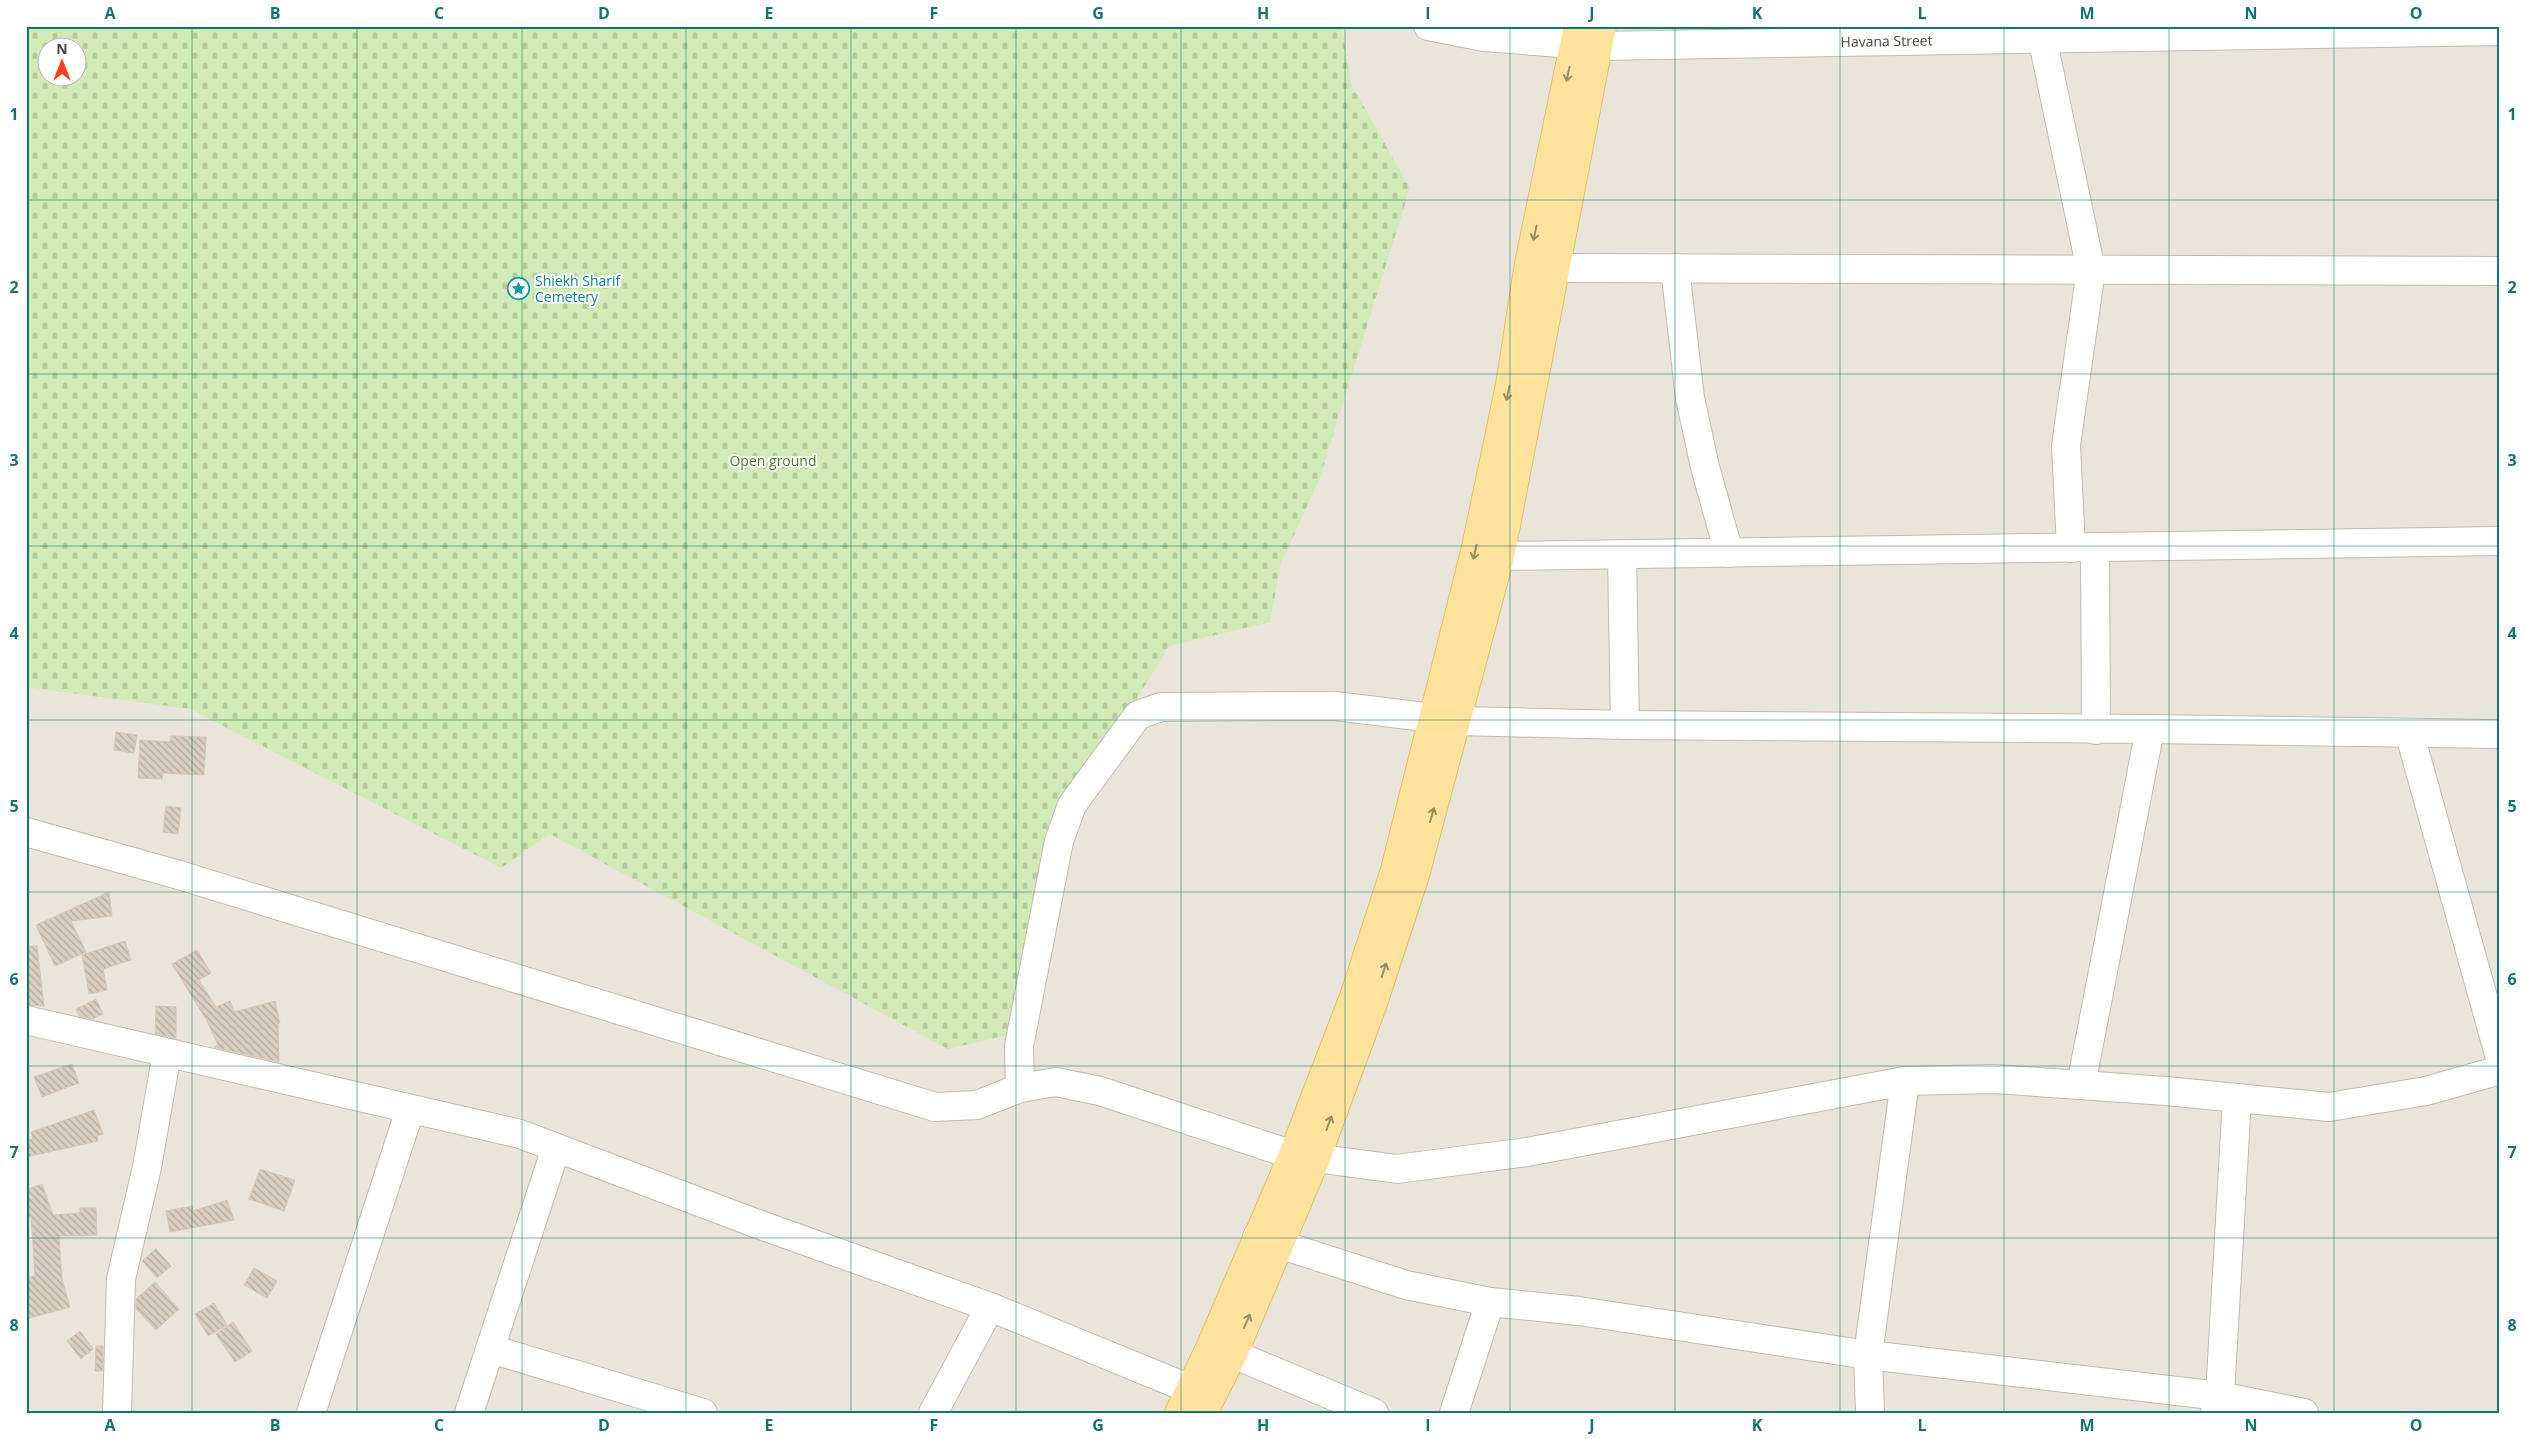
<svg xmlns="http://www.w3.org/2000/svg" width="2526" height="1439" viewBox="0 0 2526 1439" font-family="'Open Sans',sans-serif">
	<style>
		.residential { fill: #eae5da; fill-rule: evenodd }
		.cemetery { fill: url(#cemetery-stones); fill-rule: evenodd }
		.building { fill: url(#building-back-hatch); stroke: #d3c7b4 }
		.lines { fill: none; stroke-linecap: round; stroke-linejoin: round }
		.minor-casing { stroke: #c2bbae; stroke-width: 30 }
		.major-casing { stroke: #e6c16a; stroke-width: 30 }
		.minor { stroke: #fff; stroke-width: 28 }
		.major { stroke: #ffe39c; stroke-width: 28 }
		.oneway { stroke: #9c8c66 }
		.grid { fill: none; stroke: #0f766e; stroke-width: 1; stroke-opacity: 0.55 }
		.labels { text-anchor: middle; stroke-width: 4; stroke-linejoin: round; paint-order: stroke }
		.street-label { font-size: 14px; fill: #4b4439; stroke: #fff }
		.culture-label { font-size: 14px; fill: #0d838f; stroke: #fff; text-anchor: start }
		.park-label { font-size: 14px; fill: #4a7f2a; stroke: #fff }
		.neatline { fill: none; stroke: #0f766e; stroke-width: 2 }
		.grid-label { font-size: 16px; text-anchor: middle; font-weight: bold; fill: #0f766e }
	</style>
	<defs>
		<pattern id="cemetery-stones" width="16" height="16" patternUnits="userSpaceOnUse" patternTransform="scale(1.25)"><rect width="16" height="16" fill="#d2eab5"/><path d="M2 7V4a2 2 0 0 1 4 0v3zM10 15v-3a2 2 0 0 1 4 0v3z" fill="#b6ca9c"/></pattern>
		<pattern id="building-back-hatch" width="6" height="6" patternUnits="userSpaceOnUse" patternTransform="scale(1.25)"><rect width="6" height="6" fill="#d8cfc1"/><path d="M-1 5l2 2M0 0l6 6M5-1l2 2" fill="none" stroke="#b1aa9e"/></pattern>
	</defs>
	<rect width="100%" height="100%" fill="#f6f3ec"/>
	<path class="residential" d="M 26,26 L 2500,26 L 2500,1413 L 26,1413 ZM 48,48 L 78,48 L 78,78 L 48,78 Z"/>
	<path class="cemetery" d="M 26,26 L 1342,26 L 1351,84 L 1410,188 L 1319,480 L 1281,563 L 1270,622 L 1169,646 L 1057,830 L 1008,1035 L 948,1049 L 550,834 L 501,868 L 190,709 L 26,687 ZM 48,48 L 78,48 L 78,78 L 48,78 Z"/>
	<path class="building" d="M 116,732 L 137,735 L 134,753 L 114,750 Z
		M 171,736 L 206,737 L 204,775 L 163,773 L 162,779 L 138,778 L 140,740 L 170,742 Z
		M 166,806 L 181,808 L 178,834 L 163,832 Z
		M 109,892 L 112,916 L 71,921 L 86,952 L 55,966 L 36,925 Z
		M 125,941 L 131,960 L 103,969 L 107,990 L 89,994 L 82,955 Z
		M 26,946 L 37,946 L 44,1006 L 26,1005 Z
		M 197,950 L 211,973 L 199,980 L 216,1007 L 230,1001 L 234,1012 L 275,1001 L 280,1023 L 278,1023 L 279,1062 L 214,1047 L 218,1045 L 207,1021 L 172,964 Z
		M 96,999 L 103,1014 L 93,1019 L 79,1016 L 76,1009 Z
		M 156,1006 L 176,1007 L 176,1038 L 155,1034 Z
		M 72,1064 L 79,1083 L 42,1097 L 34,1077 Z
		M 94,1110 L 103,1134 L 97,1136 L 98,1141 L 26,1157 L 26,1140 L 33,1139 L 31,1132 Z
		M 260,1169 L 295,1180 L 284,1211 L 249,1199 Z
		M 42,1184 L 53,1215 L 80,1213 L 80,1208 L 96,1208 L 97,1235 L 59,1236 L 62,1279 L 70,1307 L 26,1319 L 26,1278 L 35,1276 L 31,1216 L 26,1217 L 26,1190 Z
		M 227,1200 L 234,1220 L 170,1232 L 166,1211 L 192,1206 L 193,1211 Z
		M 156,1249 L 171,1266 L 157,1278 L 142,1261 Z
		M 254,1268 L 277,1281 L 267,1298 L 244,1285 Z
		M 155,1282 L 179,1309 L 156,1330 L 136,1309 L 136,1299 Z
		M 214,1303 L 227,1325 L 208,1336 L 195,1314 Z
		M 233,1322 L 252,1351 L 235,1362 L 216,1334 Z
		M 80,1331 L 93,1349 L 81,1359 L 67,1341 Z
		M 96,1346 L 103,1346 L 103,1371 L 95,1371 Z"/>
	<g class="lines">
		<defs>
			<g id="minor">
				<path id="s1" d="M 1428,26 L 1484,37 L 1598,46 L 2500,31"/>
				<path d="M 2042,37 L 2091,270 L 2066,445 L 2071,548"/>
				<path d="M 1554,268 L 2500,271"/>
				<path d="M 1675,268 L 1690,398 L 1705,467 L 1729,553"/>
				<path d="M 2095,548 L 2096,730"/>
				<path d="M 1622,555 L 1625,725"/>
				<path d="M 1500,556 L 2500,541"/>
				<path d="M 2410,735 L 2500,1058"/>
				<path d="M 26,832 L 179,875 L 935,1107 L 977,1105 L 1020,1088 L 1056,1082 L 1100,1091 L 1293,1155 L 1397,1169 L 1527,1152 L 1905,1081 L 1994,1079 L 2166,1091 L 2329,1107 L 2426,1091 L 2500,1070"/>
				<path d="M 26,1020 L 520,1134 L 755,1223 L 990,1307 L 1190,1389"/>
				<path d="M 2081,1085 L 2150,729"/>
				<path d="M 1020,1088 L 1019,1046 L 1059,841 L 1072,805 L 1138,715 L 1161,707 L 1335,706 L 1458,721 L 1625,725 L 2150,729 L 2500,734"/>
				<path d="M 1257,1237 L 1406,1285 L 1490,1302 L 1579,1311 L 1868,1355 L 2220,1396 L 2304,1413"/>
				<path d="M 491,1349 L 703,1413"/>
				<path d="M 1233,1354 L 1374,1413"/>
				<path d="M 117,1413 L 121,1279 L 147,1167 L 167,1053"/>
				<path d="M 311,1413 L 410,1110"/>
				<path d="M 469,1413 L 556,1148"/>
				<path d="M 933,1413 L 990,1307"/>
				<path d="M 1454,1413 L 1490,1302"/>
				<path d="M 1870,1413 L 1868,1355 L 1905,1081"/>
				<path d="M 2215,1413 L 2220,1396 L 2237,1098"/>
			</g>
			<path id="major" d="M 1179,1413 L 1211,1346 L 1293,1155 L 1354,997 L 1395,870 L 1475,552 L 1510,385 L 1529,264 L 1578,26
				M 1203,1413 L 1233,1354 L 1316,1158 L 1373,1003 L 1415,875 L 1500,556 L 1602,26"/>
		</defs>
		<use href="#minor" class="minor-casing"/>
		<use href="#major" class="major-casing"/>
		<use href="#minor" class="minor"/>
		<use href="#major" class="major"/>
	</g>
	<defs><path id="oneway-shaft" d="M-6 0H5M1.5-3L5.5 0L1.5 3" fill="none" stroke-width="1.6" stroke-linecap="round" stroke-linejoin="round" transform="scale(1.25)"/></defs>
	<g class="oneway">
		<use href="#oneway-shaft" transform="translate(1568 74) rotate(102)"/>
		<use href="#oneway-shaft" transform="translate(1535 233) rotate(102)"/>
		<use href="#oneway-shaft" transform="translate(1508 393) rotate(102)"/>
		<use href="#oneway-shaft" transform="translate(1475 552) rotate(103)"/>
		<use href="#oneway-shaft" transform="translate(1432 815) rotate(-74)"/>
		<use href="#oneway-shaft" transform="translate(1384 970) rotate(-72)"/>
		<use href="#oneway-shaft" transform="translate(1329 1123) rotate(-70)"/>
		<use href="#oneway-shaft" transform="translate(1247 1321) rotate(-66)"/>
	</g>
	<path class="grid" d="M 192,26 L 192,1413M 357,26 L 357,1413M 522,26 L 522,1413M 686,26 L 686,1413M 851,26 L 851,1413M 1016,26 L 1016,1413M 1181,26 L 1181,1413M 1345,26 L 1345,1413M 1510,26 L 1510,1413M 1675,26 L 1675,1413M 1840,26 L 1840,1413M 2004,26 L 2004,1413M 2169,26 L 2169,1413M 2334,26 L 2334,1413M 26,200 L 2500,200M 26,374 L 2500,374M 26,546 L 2500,546M 26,720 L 2500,720M 26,892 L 2500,892M 26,1066 L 2500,1066M 26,1238 L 2500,1238"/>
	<defs>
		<symbol id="sight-ring" viewBox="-11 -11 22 22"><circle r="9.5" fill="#fff" stroke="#0f9aa8" stroke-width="1.5"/><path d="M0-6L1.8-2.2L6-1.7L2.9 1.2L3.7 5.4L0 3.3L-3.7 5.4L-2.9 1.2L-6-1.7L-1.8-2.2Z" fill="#0f9aa8"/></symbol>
	</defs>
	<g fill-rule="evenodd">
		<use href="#sight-ring" x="506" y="276" width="25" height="25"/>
	</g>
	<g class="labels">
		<g class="street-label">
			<text dy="5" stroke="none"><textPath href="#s1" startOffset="460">Havana Street</textPath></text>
		</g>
		<g class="culture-label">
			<text x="535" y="286">Shiekh Sharif<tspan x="535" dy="16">Cemetery</tspan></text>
		</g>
		<g class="park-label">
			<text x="773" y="466">Open ground</text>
		</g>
	</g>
	<rect width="2526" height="1439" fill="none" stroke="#ffffff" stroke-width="55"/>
	<g transform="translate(62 62)"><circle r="24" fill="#ffffff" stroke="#b7b4b0"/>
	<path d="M0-4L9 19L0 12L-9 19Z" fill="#fc3f1d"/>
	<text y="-8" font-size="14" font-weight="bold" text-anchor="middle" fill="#4b4439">N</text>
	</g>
	<rect x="28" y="28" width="2470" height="1384" class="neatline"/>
	<g class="grid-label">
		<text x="110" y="19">A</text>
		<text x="275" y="19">B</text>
		<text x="439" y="19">C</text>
		<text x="604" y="19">D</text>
		<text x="769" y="19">E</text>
		<text x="934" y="19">F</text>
		<text x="1098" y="19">G</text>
		<text x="1263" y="19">H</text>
		<text x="1428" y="19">I</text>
		<text x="1592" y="19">J</text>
		<text x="1757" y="19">K</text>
		<text x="1922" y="19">L</text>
		<text x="2087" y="19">M</text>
		<text x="2251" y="19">N</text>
		<text x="2416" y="19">O</text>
		<text x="14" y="120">1</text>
		<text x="2512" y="120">1</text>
		<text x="14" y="293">2</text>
		<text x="2512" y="293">2</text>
		<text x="14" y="466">3</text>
		<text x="2512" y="466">3</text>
		<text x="14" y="639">4</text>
		<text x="2512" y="639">4</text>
		<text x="14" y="812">5</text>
		<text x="2512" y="812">5</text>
		<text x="14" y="985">6</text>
		<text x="2512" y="985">6</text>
		<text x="14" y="1158">7</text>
		<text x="2512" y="1158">7</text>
		<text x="14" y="1331">8</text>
		<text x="2512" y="1331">8</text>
		<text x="110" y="1431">A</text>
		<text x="275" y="1431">B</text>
		<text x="439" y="1431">C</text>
		<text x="604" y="1431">D</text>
		<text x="769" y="1431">E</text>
		<text x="934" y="1431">F</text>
		<text x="1098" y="1431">G</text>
		<text x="1263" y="1431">H</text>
		<text x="1428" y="1431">I</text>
		<text x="1592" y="1431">J</text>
		<text x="1757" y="1431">K</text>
		<text x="1922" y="1431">L</text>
		<text x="2087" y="1431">M</text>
		<text x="2251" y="1431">N</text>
		<text x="2416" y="1431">O</text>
	</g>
</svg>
